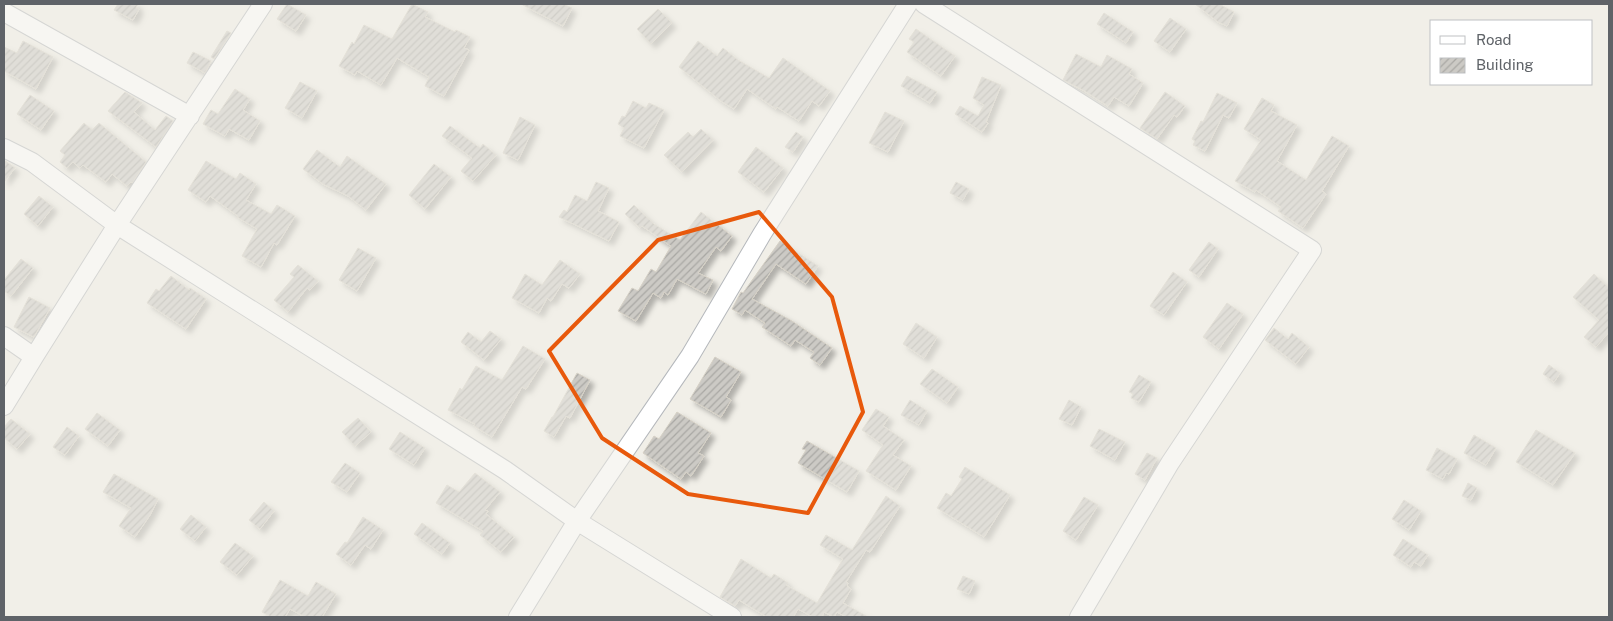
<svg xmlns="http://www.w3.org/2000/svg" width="1613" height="621" viewBox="0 0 1613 621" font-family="'Public Sans',sans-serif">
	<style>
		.building { fill: url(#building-hatch); stroke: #d6d1c6; filter: url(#shadow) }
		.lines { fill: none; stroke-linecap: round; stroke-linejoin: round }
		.minor-casing { stroke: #b5b8bc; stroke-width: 20 }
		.minor { stroke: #fff; stroke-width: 18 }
		.marked { fill: none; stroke: #e8590c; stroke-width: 4; stroke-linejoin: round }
	</style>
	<defs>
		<pattern id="building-hatch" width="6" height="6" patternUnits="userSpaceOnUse" patternTransform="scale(1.25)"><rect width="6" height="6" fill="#cccac5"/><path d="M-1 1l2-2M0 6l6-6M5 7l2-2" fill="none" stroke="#a9a8a4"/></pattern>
		<filter id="shadow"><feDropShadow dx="4.5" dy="4.5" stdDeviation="2.5" flood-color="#0004"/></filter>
	</defs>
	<rect width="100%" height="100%" fill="#f1efe8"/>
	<path class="building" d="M 118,4 L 138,4 L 136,8 L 139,9 L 133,20 L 114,10 Z
		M 287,4 L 306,15 L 296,31 L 277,19 Z
		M 412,4 L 428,12 L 425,17 L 455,32 L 456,30 L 470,37 L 464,48 L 469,50 L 444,96 L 425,86 L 429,77 L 397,58 L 381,85 L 357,71 L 355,75 L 339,66 L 352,42 L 354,44 L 364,25 L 392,39 Z
		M 521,4 L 563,4 L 572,8 L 563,26 Z
		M 1195,4 L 1219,4 L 1234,12 L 1227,26 L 1218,22 Z
		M 658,9 L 672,23 L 651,44 L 637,29 Z
		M 1104,13 L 1133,32 L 1126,43 L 1097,24 Z
		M 1170,18 L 1186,29 L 1170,52 L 1154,41 Z
		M 916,29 L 955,56 L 941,76 L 907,52 L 914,42 L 909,39 Z
		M 227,31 L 231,33 L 214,59 L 211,57 Z
		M 23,41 L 53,57 L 36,89 L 4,71 L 4,47 L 17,53 Z
		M 698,41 L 717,56 L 723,48 L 738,60 L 769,78 L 783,58 L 830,91 L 819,106 L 812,101 L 799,121 L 777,107 L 776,109 L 747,89 L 734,109 L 721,101 L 679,67 Z
		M 193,52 L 211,61 L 205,73 L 187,63 Z
		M 1076,54 L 1101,67 L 1107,55 L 1132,69 L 1129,74 L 1143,83 L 1129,106 L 1114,97 L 1108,106 L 1083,90 L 1063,80 Z
		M 907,76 L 937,92 L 930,103 L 901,86 Z
		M 982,77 L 1001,85 L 986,122 L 988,123 L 982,132 L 955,114 L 960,106 L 978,116 L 984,105 L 973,98 Z
		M 300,82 L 317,91 L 302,118 L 285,108 Z
		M 235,89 L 250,99 L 243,110 L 260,121 L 249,140 L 229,129 L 225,136 L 203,124 L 211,110 L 218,114 Z
		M 125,92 L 142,103 L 134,112 L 155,130 L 166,116 L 173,121 L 156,147 L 108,111 Z
		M 1165,92 L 1185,106 L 1177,117 L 1174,115 L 1157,139 L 1140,128 Z
		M 1217,93 L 1237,103 L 1229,118 L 1223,115 L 1205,151 L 1193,145 L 1195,141 L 1192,139 L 1201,121 L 1203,122 Z
		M 30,95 L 54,111 L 41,130 L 17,114 Z
		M 1262,98 L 1274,105 L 1271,111 L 1297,125 L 1277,161 L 1306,180 L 1332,136 L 1349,146 L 1322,191 L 1326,194 L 1303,228 L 1278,211 L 1281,207 L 1256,190 L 1255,192 L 1235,181 L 1261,140 L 1244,129 Z
		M 633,101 L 646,108 L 649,103 L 664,110 L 644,148 L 620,136 L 624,128 L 618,124 L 622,116 L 625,117 Z
		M 885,112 L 904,121 L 888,152 L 869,143 Z
		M 520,117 L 535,125 L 518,160 L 503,153 Z
		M 84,123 L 92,130 L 99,123 L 146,162 L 132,183 L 131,182 L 127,186 L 112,174 L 106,182 L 83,165 L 80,168 L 73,162 L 67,168 L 60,162 L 65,155 L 60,151 Z
		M 450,126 L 480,148 L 483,144 L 496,155 L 473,181 L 461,171 L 472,158 L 442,136 Z
		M 701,129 L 713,140 L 682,172 L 664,155 L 688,132 L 693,137 Z
		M 796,132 L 803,137 L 793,152 L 785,147 Z
		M 756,147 L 783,168 L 764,192 L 738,172 Z
		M 317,150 L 340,167 L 347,156 L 386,184 L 366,210 L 348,196 L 323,184 L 303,169 Z
		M 4,160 L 15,168 L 4,182 Z
		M 206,161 L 236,179 L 240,173 L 256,184 L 246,200 L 271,214 L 277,205 L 295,216 L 277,245 L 274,243 L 261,267 L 242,256 L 257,229 L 237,217 L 238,216 L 210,196 L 206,202 L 188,190 Z
		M 434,164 L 451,177 L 425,209 L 409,195 Z
		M 596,182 L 609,188 L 598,211 L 619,222 L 609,241 L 559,217 L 564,210 L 567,212 L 575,195 L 587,201 Z
		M 956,182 L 969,189 L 963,200 L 950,193 Z
		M 39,196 L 53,207 L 38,226 L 24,214 Z
		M 634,205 L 654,224 L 680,240 L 701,212 L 732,236 L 721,251 L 716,247 L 698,273 L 713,280 L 706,294 L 677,279 L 668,295 L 664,292 L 661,298 L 653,293 L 636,321 L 618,311 L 632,288 L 638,291 L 651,269 L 656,272 L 671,246 L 642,226 L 640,228 L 625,214 Z
		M 780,241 L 818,266 L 806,284 L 776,264 L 752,299 L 792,321 L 832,348 L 820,365 L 810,358 L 814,352 L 795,340 L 791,346 L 762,327 L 765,323 L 745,310 L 742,315 L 732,309 L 741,292 L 743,293 Z
		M 1209,242 L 1218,249 L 1199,277 L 1189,270 Z
		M 358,248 L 376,258 L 357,291 L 339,280 Z
		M 21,259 L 33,268 L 11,296 L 4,291 L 4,280 Z
		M 560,260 L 580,274 L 569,288 L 562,284 L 551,301 L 547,298 L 539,313 L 512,298 L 525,274 L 542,285 Z
		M 298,265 L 318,281 L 310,290 L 307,288 L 288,312 L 274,300 L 294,277 L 290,274 Z
		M 1173,272 L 1187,282 L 1164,315 L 1150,306 Z
		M 1594,274 L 1609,288 L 1609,332 L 1596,347 L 1584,337 L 1599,320 L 1573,297 Z
		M 171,276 L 189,290 L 190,288 L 206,299 L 186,329 L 147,303 L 156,289 L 159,291 Z
		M 29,297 L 50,308 L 34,337 L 14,327 Z
		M 1227,303 L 1243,314 L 1219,349 L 1203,337 Z
		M 916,323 L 937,337 L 924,358 L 903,344 Z
		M 1274,328 L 1288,339 L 1292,333 L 1309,347 L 1296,364 L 1265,340 Z
		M 490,331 L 501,339 L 484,360 L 461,342 L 468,332 L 481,342 Z
		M 523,346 L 545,359 L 526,389 L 522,387 L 492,437 L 474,426 L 475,424 L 448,410 L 460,388 L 462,390 L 476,366 L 502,380 Z
		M 715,357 L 741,372 L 726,397 L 731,400 L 721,417 L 690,399 Z
		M 1549,365 L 1560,373 L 1554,382 L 1543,374 Z
		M 932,369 L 958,387 L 947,403 L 920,384 Z
		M 577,373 L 590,380 L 570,418 L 566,416 L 554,437 L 544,431 L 552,417 L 553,417 Z
		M 1139,375 L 1151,382 L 1139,402 L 1131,398 L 1133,394 L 1129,392 Z
		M 910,400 L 927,411 L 919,425 L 901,415 Z
		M 1069,400 L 1081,407 L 1072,425 L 1059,419 Z
		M 876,409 L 889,417 L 883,426 L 904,440 L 893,455 L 911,466 L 896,490 L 866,471 L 883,445 L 862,430 Z
		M 677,412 L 711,433 L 698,453 L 704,456 L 691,476 L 686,472 L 681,479 L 643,453 L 654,436 L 659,439 Z
		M 97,413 L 120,430 L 108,446 L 85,429 Z
		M 358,418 L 371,432 L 355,446 L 342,432 Z
		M 11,419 L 30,434 L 17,449 L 4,438 L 4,427 Z
		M 67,427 L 79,436 L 65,455 L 53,447 Z
		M 1099,429 L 1125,442 L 1115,460 L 1090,446 Z
		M 1536,430 L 1575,453 L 1553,485 L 1516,462 Z
		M 400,432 L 425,448 L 414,465 L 389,449 Z
		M 1474,435 L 1496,448 L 1486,465 L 1464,453 Z
		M 807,441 L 859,471 L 847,492 L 798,463 L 806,450 L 802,449 Z
		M 1437,448 L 1457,459 L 1449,474 L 1446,473 L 1443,479 L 1426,470 Z
		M 1147,453 L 1157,458 L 1145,480 L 1135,474 Z
		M 345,463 L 360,473 L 347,492 L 331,482 Z
		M 965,467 L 1010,495 L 984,537 L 937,508 L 946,493 L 951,496 L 962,479 L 959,477 Z
		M 475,473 L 500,492 L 485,510 L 488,511 L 486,514 L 514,537 L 501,552 L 480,535 L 483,531 L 436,503 L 447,485 L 459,492 Z
		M 114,474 L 158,499 L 150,515 L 135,537 L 119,526 L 131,508 L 103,492 Z
		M 1468,483 L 1477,488 L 1471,500 L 1462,496 Z
		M 886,496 L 900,506 L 870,552 L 866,550 L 846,582 L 848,583 L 847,586 L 851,589 L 843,603 L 868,617 L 846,617 L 837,612 L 834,617 L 824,612 L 822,617 L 813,617 L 798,609 L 793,617 L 767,617 L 739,600 L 735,606 L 720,597 L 741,559 L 771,578 L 774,574 L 788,583 L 786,585 L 817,603 L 843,559 L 820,545 L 826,535 L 852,550 Z
		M 1084,497 L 1098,505 L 1076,540 L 1063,531 Z
		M 1404,500 L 1421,511 L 1409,530 L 1392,519 Z
		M 264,502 L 274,511 L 260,529 L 249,520 Z
		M 191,515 L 206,527 L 195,541 L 180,529 Z
		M 363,517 L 383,530 L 371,549 L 365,545 L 351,565 L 336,554 L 345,542 L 347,543 Z
		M 422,523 L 450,543 L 442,554 L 414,534 Z
		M 1403,539 L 1428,555 L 1421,566 L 1414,562 L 1411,567 L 1393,555 Z
		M 235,543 L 253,556 L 237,575 L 220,562 Z
		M 963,576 L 975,581 L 969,594 L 957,589 Z
		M 280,580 L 308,596 L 316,582 L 336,594 L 322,617 L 305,617 L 290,609 L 285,617 L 271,617 L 262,612 Z"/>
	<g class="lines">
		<defs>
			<path id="minor" d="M 263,4 L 117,225 L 505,470 L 577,521 L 690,356 L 762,234 L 908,4
				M 924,4 L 1312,250 L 1170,463 L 1079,617
				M 4,12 L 190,116
				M 4,148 L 32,162 L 117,225 L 34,357 L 4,336
				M 4,406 L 34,357
				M 518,617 L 577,521 L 732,617"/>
		</defs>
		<use href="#minor" class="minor-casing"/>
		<use href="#minor" class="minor"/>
	</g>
	<path d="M0 0H1613V621H0ZM 759,212 L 832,297 L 863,412 L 808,513 L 688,494 L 602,438 L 549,351 L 658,240 Z" fill="#f1efe8" fill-opacity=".55" fill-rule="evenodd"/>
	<path class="marked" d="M 759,212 L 832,297 L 863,412 L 808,513 L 688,494 L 602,438 L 549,351 L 658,240 Z"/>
	<rect width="1613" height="621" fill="none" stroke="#5f6368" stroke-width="10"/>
	<rect x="1430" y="20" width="162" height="65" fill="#ffffff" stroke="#bfc1c3"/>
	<rect x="1440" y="36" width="25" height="8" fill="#ffffff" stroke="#bfc1c3"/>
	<text x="1476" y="45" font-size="15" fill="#5f6368">Road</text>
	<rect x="1440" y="58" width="25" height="15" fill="url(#building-hatch)" stroke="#bfc1c3"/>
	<text x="1476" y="70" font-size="15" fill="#5f6368">Building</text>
</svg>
